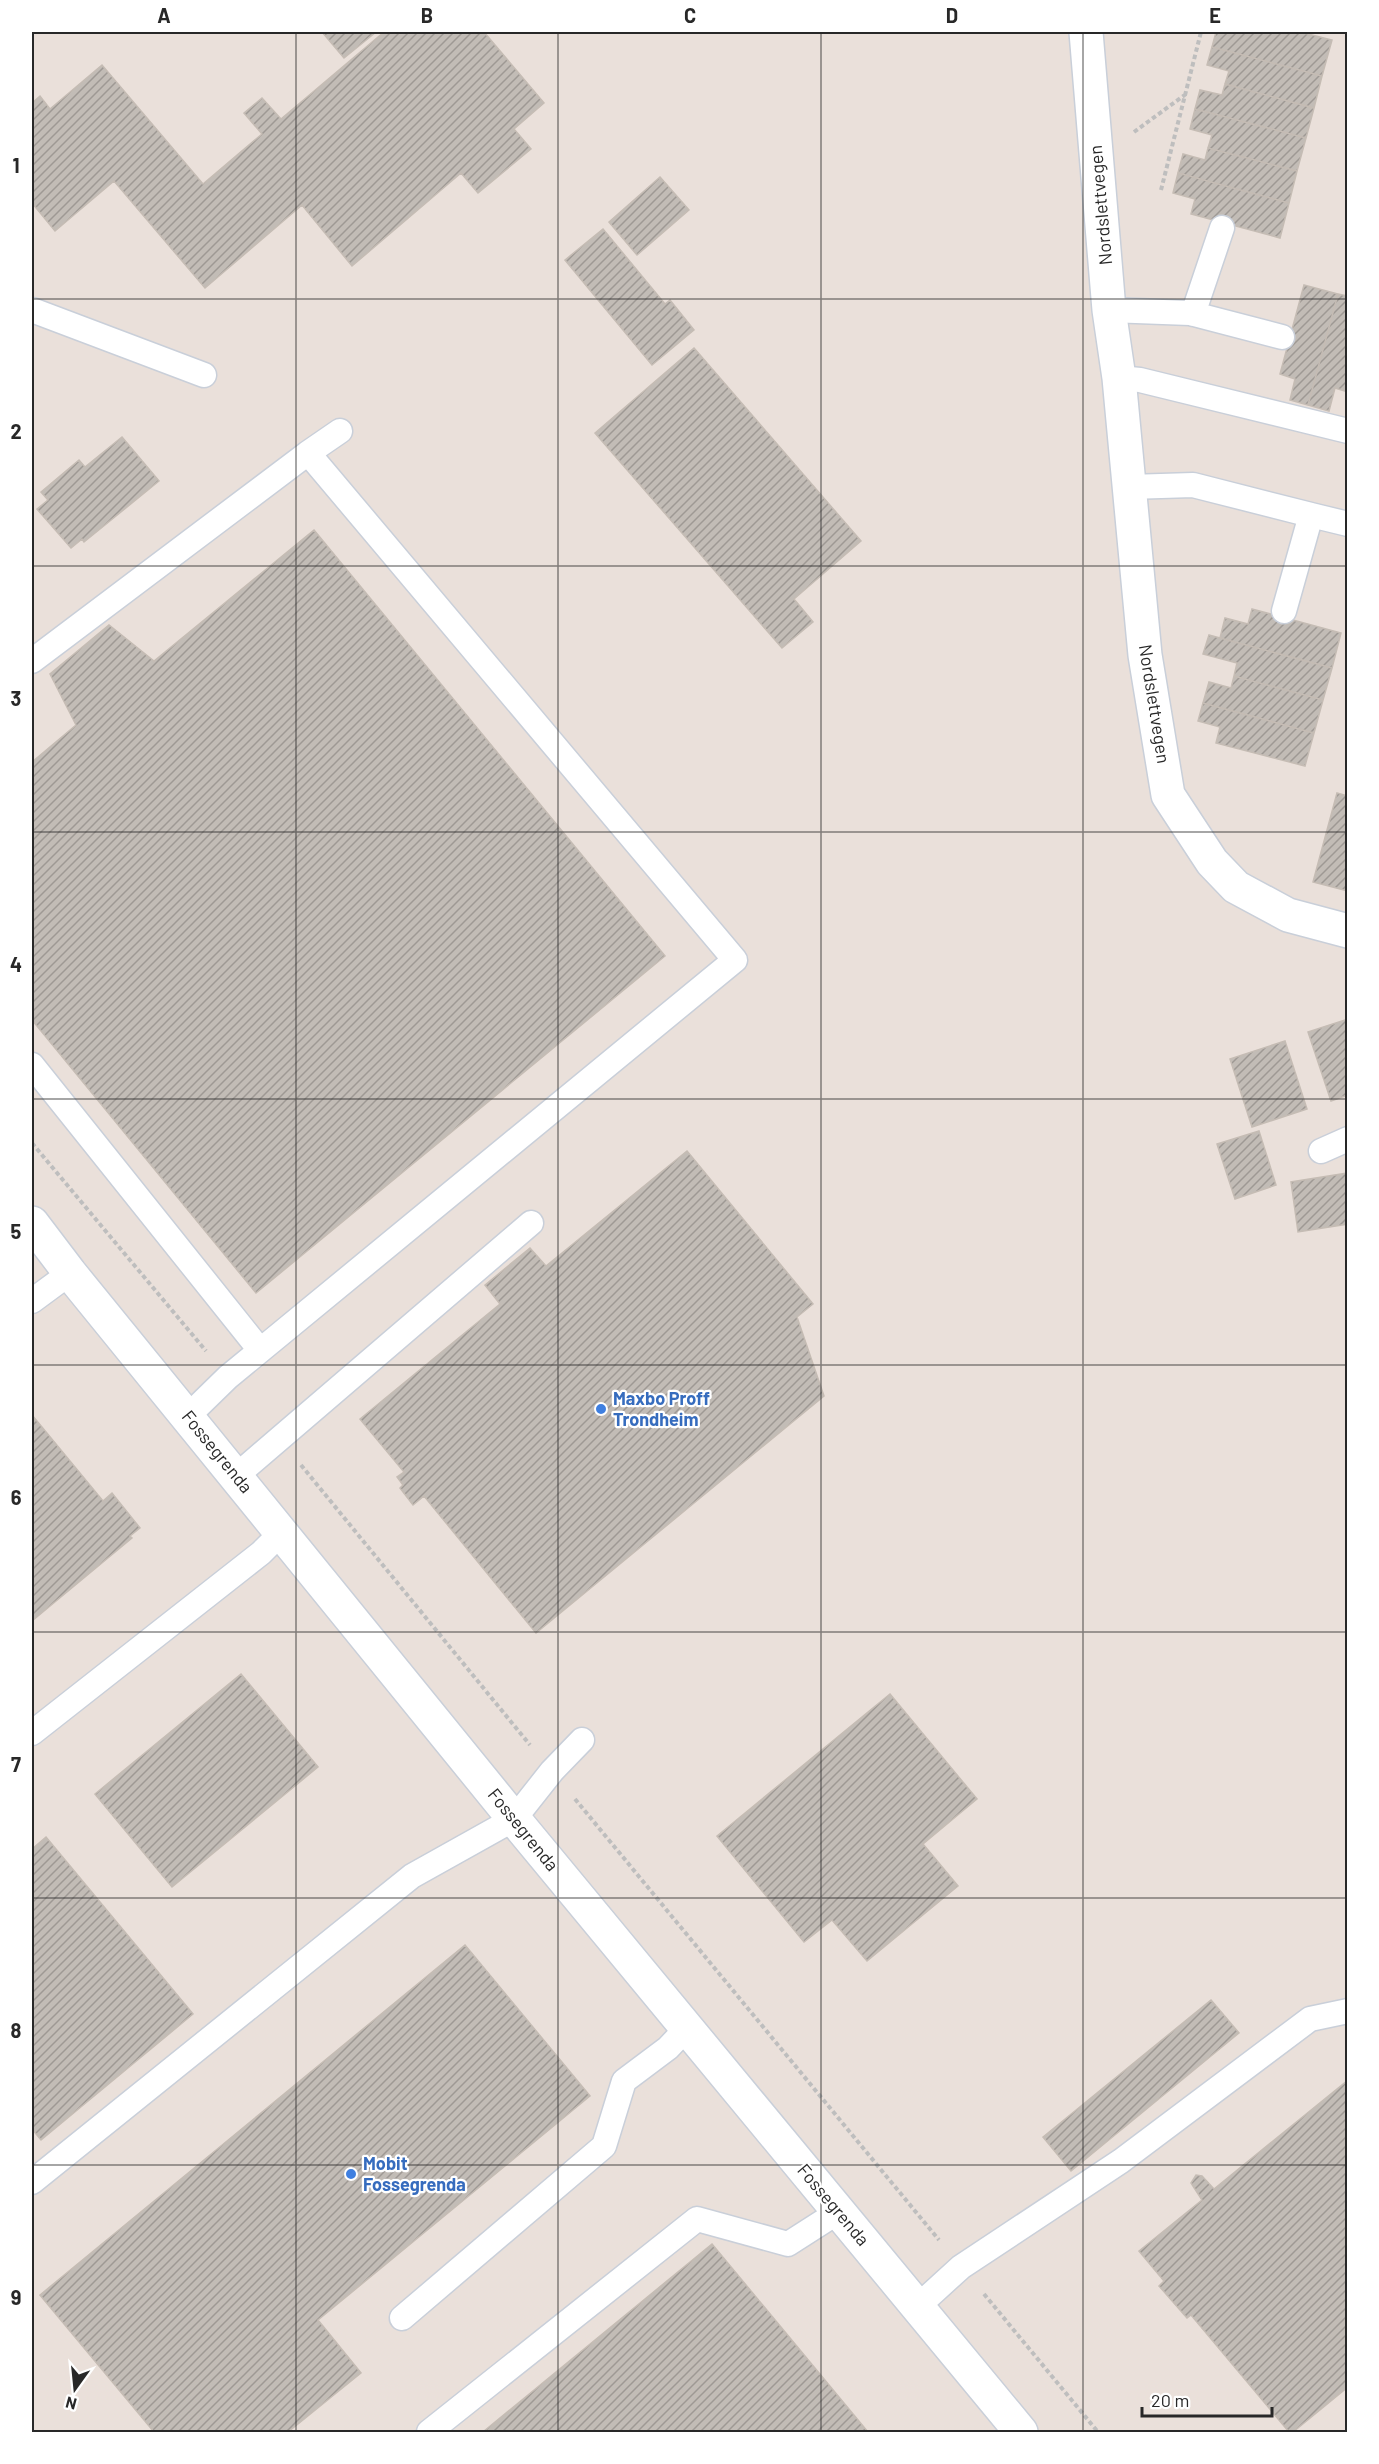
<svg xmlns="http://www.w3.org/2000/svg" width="1379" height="2464" viewBox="0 0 1379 2464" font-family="Barlow,sans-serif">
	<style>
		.building { fill: url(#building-hatch); stroke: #c5bcb4; stroke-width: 1.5 }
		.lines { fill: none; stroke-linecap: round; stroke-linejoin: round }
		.lane-casing { stroke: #c9cfd9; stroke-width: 27 }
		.street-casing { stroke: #c9cfd9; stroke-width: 36 }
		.secondary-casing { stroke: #c9cfd9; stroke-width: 36 }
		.path { stroke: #bebebe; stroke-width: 4; stroke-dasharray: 4.5 3; stroke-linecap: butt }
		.lane { stroke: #fff; stroke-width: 24 }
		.street { stroke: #fff; stroke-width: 33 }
		.secondary { stroke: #fff; stroke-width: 33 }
		.grid { fill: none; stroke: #282828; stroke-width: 1.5; stroke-opacity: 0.55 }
		.shop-dot { fill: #3f7fe0; stroke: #fff; stroke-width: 2 }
		.labels { text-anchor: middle; stroke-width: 4.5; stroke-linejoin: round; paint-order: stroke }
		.street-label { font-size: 18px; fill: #282828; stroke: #fff }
		.shop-label { font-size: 18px; font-weight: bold; fill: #366cbe; stroke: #fff; text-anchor: start }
		.neatline { fill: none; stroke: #282828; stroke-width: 2 }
		.grid-label { font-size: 20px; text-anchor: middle; font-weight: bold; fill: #282828 }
	</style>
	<defs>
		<pattern id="building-hatch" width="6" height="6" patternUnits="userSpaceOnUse" patternTransform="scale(1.5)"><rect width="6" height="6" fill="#c2bcb6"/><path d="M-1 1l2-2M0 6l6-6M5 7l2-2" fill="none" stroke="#9e9994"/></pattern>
	</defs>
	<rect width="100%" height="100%" fill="#eae0da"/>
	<path class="building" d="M 322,32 L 376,32 L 344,58 Z
		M 384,32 L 484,32 L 544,103 L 514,129 L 531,149 L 478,193 L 461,173 L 352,266 L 302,205 L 205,288 L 114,181 L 55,231 L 32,203 L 32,103 L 40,96 L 50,109 L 102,65 L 203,184 L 262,134 L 244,113 L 262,98 L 281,119 Z
		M 1216,32 L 1300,32 L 1332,40 L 1322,76 L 1212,47 Z
		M 1212,47 L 1322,76 L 1314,108 L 1225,84 L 1229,71 L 1207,65 Z
		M 1225,84 L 1314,108 L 1306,138 L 1195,109 L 1200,90 L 1222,95 Z
		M 1195,109 L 1306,138 L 1297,171 L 1208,148 L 1212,135 L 1190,129 Z
		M 1208,148 L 1297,171 L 1289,203 L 1178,173 L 1183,154 L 1205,160 Z
		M 1178,173 L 1289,203 L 1280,238 L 1191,214 L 1195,199 L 1173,193 Z
		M 660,177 L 689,210 L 637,255 L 609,222 Z
		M 603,229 L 665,304 L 670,300 L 694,330 L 652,365 L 565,260 Z
		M 1304,285 L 1338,294 L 1308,405 L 1290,400 L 1295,379 L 1280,374 Z
		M 1338,294 L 1348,296 L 1348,392 L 1335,388 L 1329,411 L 1308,405 Z
		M 694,348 L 861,541 L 794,599 L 813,622 L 782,648 L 595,433 Z
		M 122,437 L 159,481 L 84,542 L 82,539 L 71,548 L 37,509 L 48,500 L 41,492 L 79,460 L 85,467 Z
		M 314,530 L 665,956 L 256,1293 L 32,1020 L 32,762 L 76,725 L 50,674 L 109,625 L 154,661 Z
		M 1252,609 L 1341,633 L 1332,668 L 1220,638 L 1225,618 L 1248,624 Z
		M 1209,635 L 1332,668 L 1323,700 L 1234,676 L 1237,663 L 1203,654 Z
		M 1234,676 L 1323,700 L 1314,733 L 1203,703 L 1209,682 L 1231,688 Z
		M 1203,703 L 1314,733 L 1305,766 L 1216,743 L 1220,727 L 1198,721 Z
		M 1337,793 L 1348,796 L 1348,891 L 1313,882 Z
		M 1348,1019 L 1348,1095 L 1331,1101 L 1308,1032 Z
		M 1285,1041 L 1307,1109 L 1252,1127 L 1230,1059 Z
		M 1259,1131 L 1276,1185 L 1235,1199 L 1217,1144 Z
		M 687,1151 L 813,1304 L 797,1317 L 824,1396 L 536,1633 L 424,1496 L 413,1505 L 400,1488 L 403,1485 L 397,1477 L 404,1472 L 360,1419 L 500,1304 L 485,1285 L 530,1248 L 546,1266 Z
		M 1348,1173 L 1348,1224 L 1298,1232 L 1291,1182 Z
		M 32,1415 L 103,1501 L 112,1493 L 140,1528 L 130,1536 L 132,1538 L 32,1621 Z
		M 241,1674 L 318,1767 L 172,1887 L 95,1794 Z
		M 890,1694 L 977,1799 L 923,1844 L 958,1886 L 867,1961 L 832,1920 L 804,1942 L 717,1836 Z
		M 46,1837 L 193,2014 L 41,2140 L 32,2129 L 32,1849 Z
		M 465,1945 L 590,2096 L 318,2320 L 361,2373 L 288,2432 L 154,2432 L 40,2295 Z
		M 1211,2000 L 1239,2033 L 1071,2171 L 1043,2137 Z
		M 1348,2080 L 1348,2387 L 1293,2432 L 1289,2432 L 1191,2315 L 1187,2318 L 1159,2286 L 1164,2281 L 1139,2251 L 1202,2200 L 1191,2183 L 1196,2175 L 1202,2176 L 1214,2189 Z
		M 712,2244 L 868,2432 L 483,2432 Z"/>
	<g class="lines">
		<defs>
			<path id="lane" d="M 32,310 L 204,375
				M 1109,310 L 1190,313 L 1282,337
				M 1193,314 L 1222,228
				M 1119,378 L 1140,380 L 1348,431
				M 308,453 L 340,431
				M 1129,487 L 1193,485 L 1311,515 L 1284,611
				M 1311,515 L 1348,524
				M 32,661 L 308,453 L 735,960 L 228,1377 L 188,1416
				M 32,1065 L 260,1350
				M 1321,1151 L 1348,1139
				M 32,1301 L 70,1273
				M 236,1476 L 531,1223
				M 32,1733 L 261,1553 L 282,1532
				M 32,2182 L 412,1876 L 514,1819 L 552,1771 L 582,1740
				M 917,2307 L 961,2267 L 1121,2161 L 1310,2019 L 1348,2011
				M 402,2318 L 604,2146 L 624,2081 L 668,2048 L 687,2028
				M 429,2432 L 697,2219 L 788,2244 L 838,2212"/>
			<path id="street" d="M 1086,32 L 1109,310 L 1119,378 L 1145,655 L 1168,795 L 1212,862 L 1236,887 L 1288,915 L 1348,931"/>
			<path id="secondary" d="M 32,1223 L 70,1273 L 514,1819 L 1021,2432"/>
		</defs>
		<use href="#lane" class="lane-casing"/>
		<use href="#street" class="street-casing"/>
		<use href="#secondary" class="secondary-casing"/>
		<path class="path" d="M 1134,132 L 1186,94
			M 1161,190 L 1201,32
			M 32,1143 L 206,1351
			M 301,1465 L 530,1745
			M 575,1799 L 939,2240
			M 984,2294 L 1098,2432"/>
		<use href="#lane" class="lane"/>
		<use href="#street" class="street"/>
		<use href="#secondary" class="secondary"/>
	</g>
	<path class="grid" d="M 296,32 L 296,2432M 558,32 L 558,2432M 821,32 L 821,2432M 1083,32 L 1083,2432M 32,299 L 1348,299M 32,566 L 1348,566M 32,832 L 1348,832M 32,1099 L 1348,1099M 32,1365 L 1348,1365M 32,1632 L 1348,1632M 32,1898 L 1348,1898M 32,2165 L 1348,2165"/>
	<g class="shop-dot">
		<circle cx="601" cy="1409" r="6"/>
		<circle cx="351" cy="2174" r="6"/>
	</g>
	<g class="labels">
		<g class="street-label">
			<text transform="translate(1101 205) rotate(-95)" y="6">Nordslettvegen</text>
			<text transform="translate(1154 704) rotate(81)" y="6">Nordslettvegen</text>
			<text transform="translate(217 1452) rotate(51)" y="6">Fossegrenda</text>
			<text transform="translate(523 1830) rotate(51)" y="6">Fossegrenda</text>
			<text transform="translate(833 2205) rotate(50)" y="6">Fossegrenda</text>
		</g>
		<g class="shop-label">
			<text x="613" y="1405">Maxbo Proff<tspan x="613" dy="21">Trondheim</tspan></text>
			<text x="363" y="2170">Mobit<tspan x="363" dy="21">Fossegrenda</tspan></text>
		</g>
	</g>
	<rect width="1379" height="2464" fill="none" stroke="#ffffff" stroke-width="66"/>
	<g transform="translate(75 2389) rotate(195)" stroke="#ffffff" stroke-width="4.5" paint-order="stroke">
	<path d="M0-4.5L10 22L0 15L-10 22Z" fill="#282828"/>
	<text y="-9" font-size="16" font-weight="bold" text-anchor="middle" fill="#282828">N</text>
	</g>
	<path d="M1142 2407v9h130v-9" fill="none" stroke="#282828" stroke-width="3"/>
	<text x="1151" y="2407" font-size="18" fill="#282828" stroke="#ffffff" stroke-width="4.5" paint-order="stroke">20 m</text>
	<rect x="33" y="33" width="1313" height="2398" class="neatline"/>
	<g class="grid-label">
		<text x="164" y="23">A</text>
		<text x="427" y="23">B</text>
		<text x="690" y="23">C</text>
		<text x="952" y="23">D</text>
		<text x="1215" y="23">E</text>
		<text x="16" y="173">1</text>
		<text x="16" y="439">2</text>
		<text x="16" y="706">3</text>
		<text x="16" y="972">4</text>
		<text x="16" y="1239">5</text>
		<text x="16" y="1505">6</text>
		<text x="16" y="1772">7</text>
		<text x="16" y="2038">8</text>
		<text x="16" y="2305">9</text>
	</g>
</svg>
